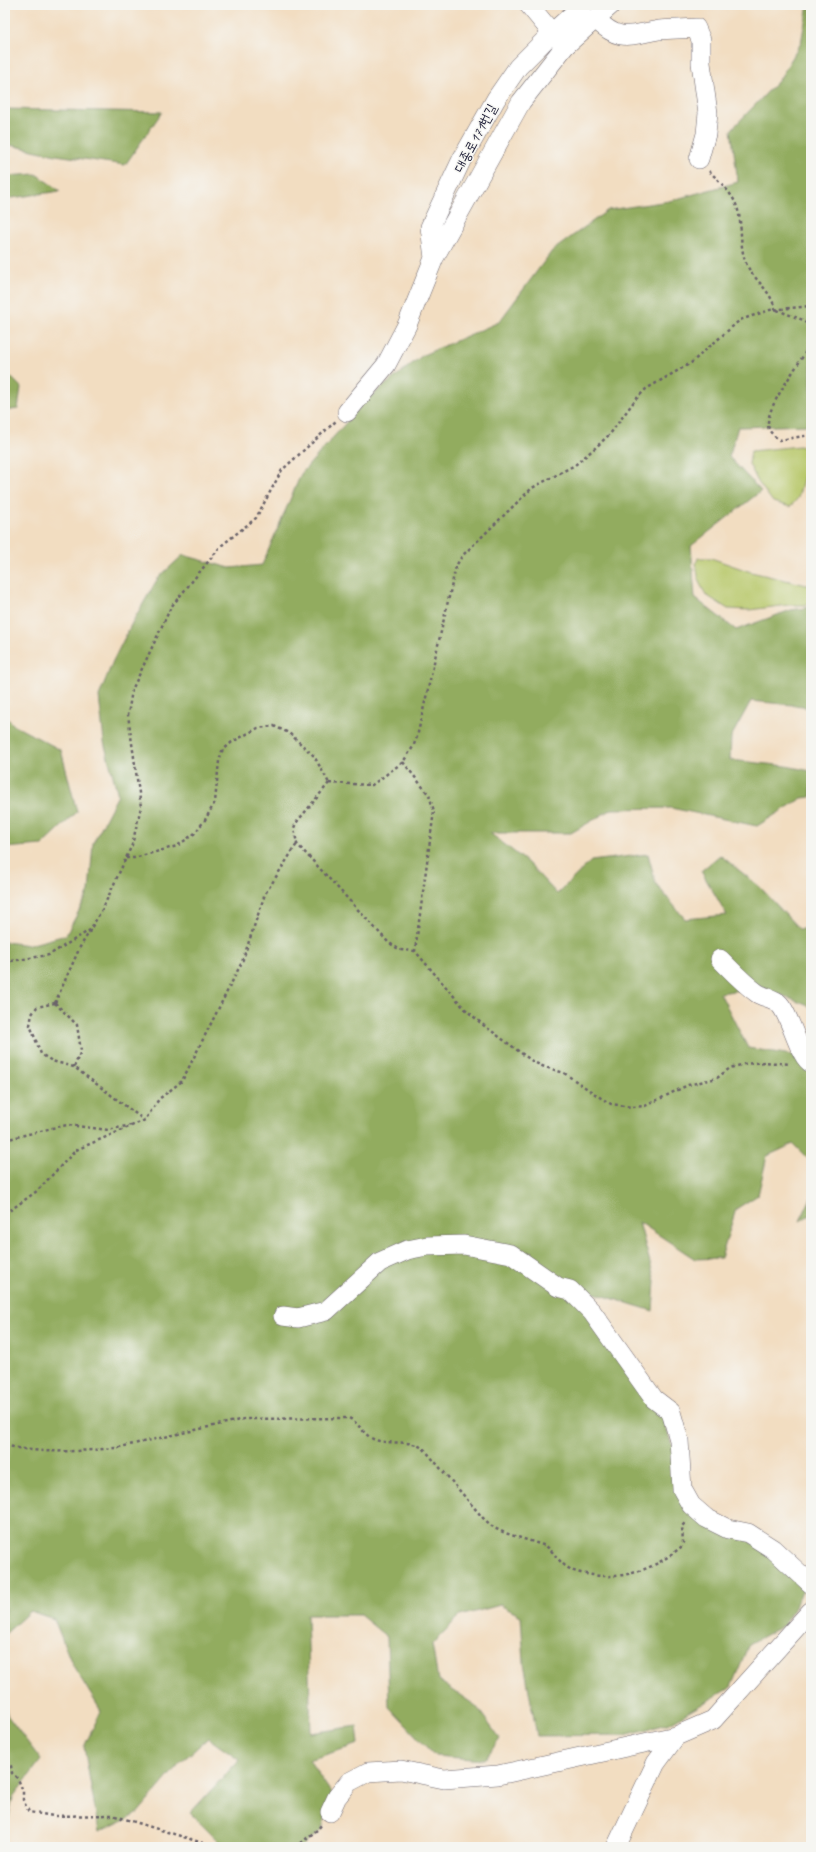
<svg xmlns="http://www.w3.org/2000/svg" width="816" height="1852" viewBox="0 0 816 1852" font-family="Caveat,'Poor Story',sans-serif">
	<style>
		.green { fill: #b8c86b; stroke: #6d7553 }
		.forest { fill: #92ac5f; stroke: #5a674d }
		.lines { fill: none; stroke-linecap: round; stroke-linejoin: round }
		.minor-casing { stroke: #6b636a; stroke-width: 20 }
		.path { stroke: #6b636a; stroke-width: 2.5; stroke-dasharray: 3 3; stroke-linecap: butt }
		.minor { stroke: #fff; stroke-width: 19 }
		.labels { text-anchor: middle; stroke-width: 3; stroke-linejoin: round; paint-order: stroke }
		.street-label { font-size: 14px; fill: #22223b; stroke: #f6f6f2 }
	</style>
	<rect width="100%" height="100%" fill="#f6f6f2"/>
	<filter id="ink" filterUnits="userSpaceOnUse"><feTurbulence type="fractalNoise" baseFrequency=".025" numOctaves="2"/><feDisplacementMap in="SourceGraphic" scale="8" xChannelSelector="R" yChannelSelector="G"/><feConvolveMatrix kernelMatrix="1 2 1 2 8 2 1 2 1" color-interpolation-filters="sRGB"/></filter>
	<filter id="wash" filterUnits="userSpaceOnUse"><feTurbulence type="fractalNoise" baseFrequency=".012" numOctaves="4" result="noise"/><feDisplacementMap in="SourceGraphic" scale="16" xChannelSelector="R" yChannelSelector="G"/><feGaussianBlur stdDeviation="0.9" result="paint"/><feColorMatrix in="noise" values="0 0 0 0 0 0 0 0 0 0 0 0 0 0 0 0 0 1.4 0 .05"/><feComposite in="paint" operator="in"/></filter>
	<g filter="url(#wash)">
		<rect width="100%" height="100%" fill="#f2ddc1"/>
		<path class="green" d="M 800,446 L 811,451 L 798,498 L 790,507 L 773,502 L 758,482 L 749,464 L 751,451 Z
			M 698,558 L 711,558 L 751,572 L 811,586 L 811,605 L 789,605 L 749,610 L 728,609 L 706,595 L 699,582 L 696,564 Z"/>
		<path class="forest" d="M 808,5 L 811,5 L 811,425 L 738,427 L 729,457 L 761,491 L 691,546 L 695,598 L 736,630 L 791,610 L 811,607 L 811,711 L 803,706 L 751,701 L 731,737 L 730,760 L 786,766 L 811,771 L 811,797 L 802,798 L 757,826 L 671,808 L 612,809 L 571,833 L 490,833 L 527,862 L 557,894 L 591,861 L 648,854 L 656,884 L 685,919 L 727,915 L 701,871 L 720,855 L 760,887 L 799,929 L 811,929 L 811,1007 L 761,987 L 720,993 L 748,1048 L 811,1058 L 811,1162 L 793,1144 L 767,1156 L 758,1195 L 736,1209 L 721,1258 L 695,1259 L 639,1222 L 655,1281 L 653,1311 L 588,1291 L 617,1351 L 658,1402 L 673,1449 L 679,1498 L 810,1578 L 784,1625 L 749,1644 L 731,1687 L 670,1723 L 625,1735 L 537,1736 L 524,1663 L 521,1616 L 500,1605 L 460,1616 L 432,1644 L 438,1680 L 476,1706 L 500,1739 L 484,1760 L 435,1756 L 389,1707 L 387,1637 L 360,1615 L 307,1615 L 311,1733 L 357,1726 L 359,1744 L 309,1760 L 332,1794 L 322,1829 L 302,1847 L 224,1847 L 190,1813 L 239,1760 L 208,1738 L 179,1764 L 136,1815 L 99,1832 L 84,1747 L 101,1711 L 72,1664 L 54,1619 L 30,1611 L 5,1634 L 5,942 L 29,945 L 66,935 L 89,892 L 93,843 L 118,795 L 104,742 L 99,696 L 113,661 L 133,621 L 158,578 L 183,555 L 230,568 L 262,565 L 301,474 L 365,401 L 423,355 L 499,322 L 552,251 L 608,210 L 669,201 L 738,182 L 731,130 L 779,80 L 801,43 Z
			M 5,109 L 162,112 L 125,165 L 56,155 L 5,144 Z
			M 36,174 L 60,191 L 5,199 L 5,176 Z
			M 5,371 L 21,387 L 18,409 L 5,411 Z
			M 5,716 L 15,726 L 61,750 L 77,812 L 42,845 L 5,848 Z
			M 811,1198 L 811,1214 L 800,1221 Z
			M 5,1706 L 7,1715 L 41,1760 L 13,1797 L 5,1837 Z"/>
	</g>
	<g filter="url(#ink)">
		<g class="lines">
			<defs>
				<path id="minor" d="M 529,5 L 552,33 L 583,5
					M 596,19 C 619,43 630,35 659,30 C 671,29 684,29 696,28 L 701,40 L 701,63 L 708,113 L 706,134 L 699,159
					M 434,258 L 430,227 L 462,159 L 496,99 L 518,67 L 552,33 L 565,46
					M 347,412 L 386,365 L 407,325 L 434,258 L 521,102 L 565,46 L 611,5
					M 720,959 C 732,971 743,983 757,993 C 764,998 776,998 781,1006 C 791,1018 800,1058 811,1063
					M 283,1316 L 298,1318 L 326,1311 L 380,1262 L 407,1250 L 427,1246 L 464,1245 L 511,1254 L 558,1287 L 570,1290 L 592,1312 L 654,1399 L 671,1412 L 679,1440 L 682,1489 L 691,1505 L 706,1518 L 728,1529 L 748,1533 L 773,1549 L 811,1584
					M 330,1812 L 337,1797 L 349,1782 L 368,1772 L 401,1770 L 444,1779 L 498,1775 L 676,1736 L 713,1720 L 811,1611
					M 616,1847 L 656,1763 L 676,1736"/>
			</defs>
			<use href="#minor" class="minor-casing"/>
			<path class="path" d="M 709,171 C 718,180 729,190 735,202 C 744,221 738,244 746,263 C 753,280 770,288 775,309
				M 777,310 L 803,320 L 811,328
				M 811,341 C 803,362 761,410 769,429 C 770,433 776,437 779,440 L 811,435
				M 403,762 L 429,795 L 434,811 L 415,951 L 464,1008 L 482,1024 L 532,1061 L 542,1066 L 564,1073 L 601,1098 L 611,1104 L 631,1107 L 645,1106 L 688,1085 L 717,1078 L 730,1068 L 744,1064 L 765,1062 L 790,1064
				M 329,783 L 372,785 L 403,762 L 413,747 L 417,737 L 456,566 L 462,556 L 532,488 L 575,465 L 595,448 L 610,434 L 635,400 L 646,389 L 691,363 L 740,320 L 770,310 L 811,306
				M 329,783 L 296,823 L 294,828 L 297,844 L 388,942 L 400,950 L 415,951
				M 126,858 L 134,858 L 177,846 L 194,834 L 205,820 L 215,802 L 219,761 L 222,751 L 232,742 L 258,728 L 274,726 L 289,733 L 314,756 L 329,783
				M 5,962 L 49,955 L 90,930 L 103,908 L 132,845 L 141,807 L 128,715 L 132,690 L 171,607 L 221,546 L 256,518 L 282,470 L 336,421
				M 55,1003 L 37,1007 L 32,1014 L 30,1025 L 41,1054 L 52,1061 L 74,1067 L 144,1120
				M 55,1003 L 80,947 L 90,931
				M 55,1003 L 77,1025 L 81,1051 L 74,1067
				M 5,1140 L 60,1126 L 69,1125 L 108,1130 L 131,1125
				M 5,1214 L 37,1191 L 76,1150 L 145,1120 L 159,1099 L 182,1081 L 242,962 L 265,894 L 297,844
				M 5,1445 C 41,1455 80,1451 116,1448 L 244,1419 L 349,1418 C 359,1423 363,1434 373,1439 C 389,1446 409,1438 424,1449 L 483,1518 L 494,1528 L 505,1533 L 546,1546 C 555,1553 560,1564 570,1569 C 576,1573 586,1574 593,1575 C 626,1580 656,1568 681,1547 L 683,1543 L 682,1526 L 686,1522
				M 5,1763 L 11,1766 L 12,1773 L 18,1779 L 23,1791 L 23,1800 L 29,1812 L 53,1816 L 112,1815 L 216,1847
				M 5,1773 L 12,1773
				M 296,1847 L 317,1830 L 322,1824"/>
			<use href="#minor" class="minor"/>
		</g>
	</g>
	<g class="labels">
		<g class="street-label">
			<text transform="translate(475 138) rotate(-62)" y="5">대종로171번길</text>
		</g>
	</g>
	<rect width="816" height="1852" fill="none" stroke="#f6f6f2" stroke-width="20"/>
</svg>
